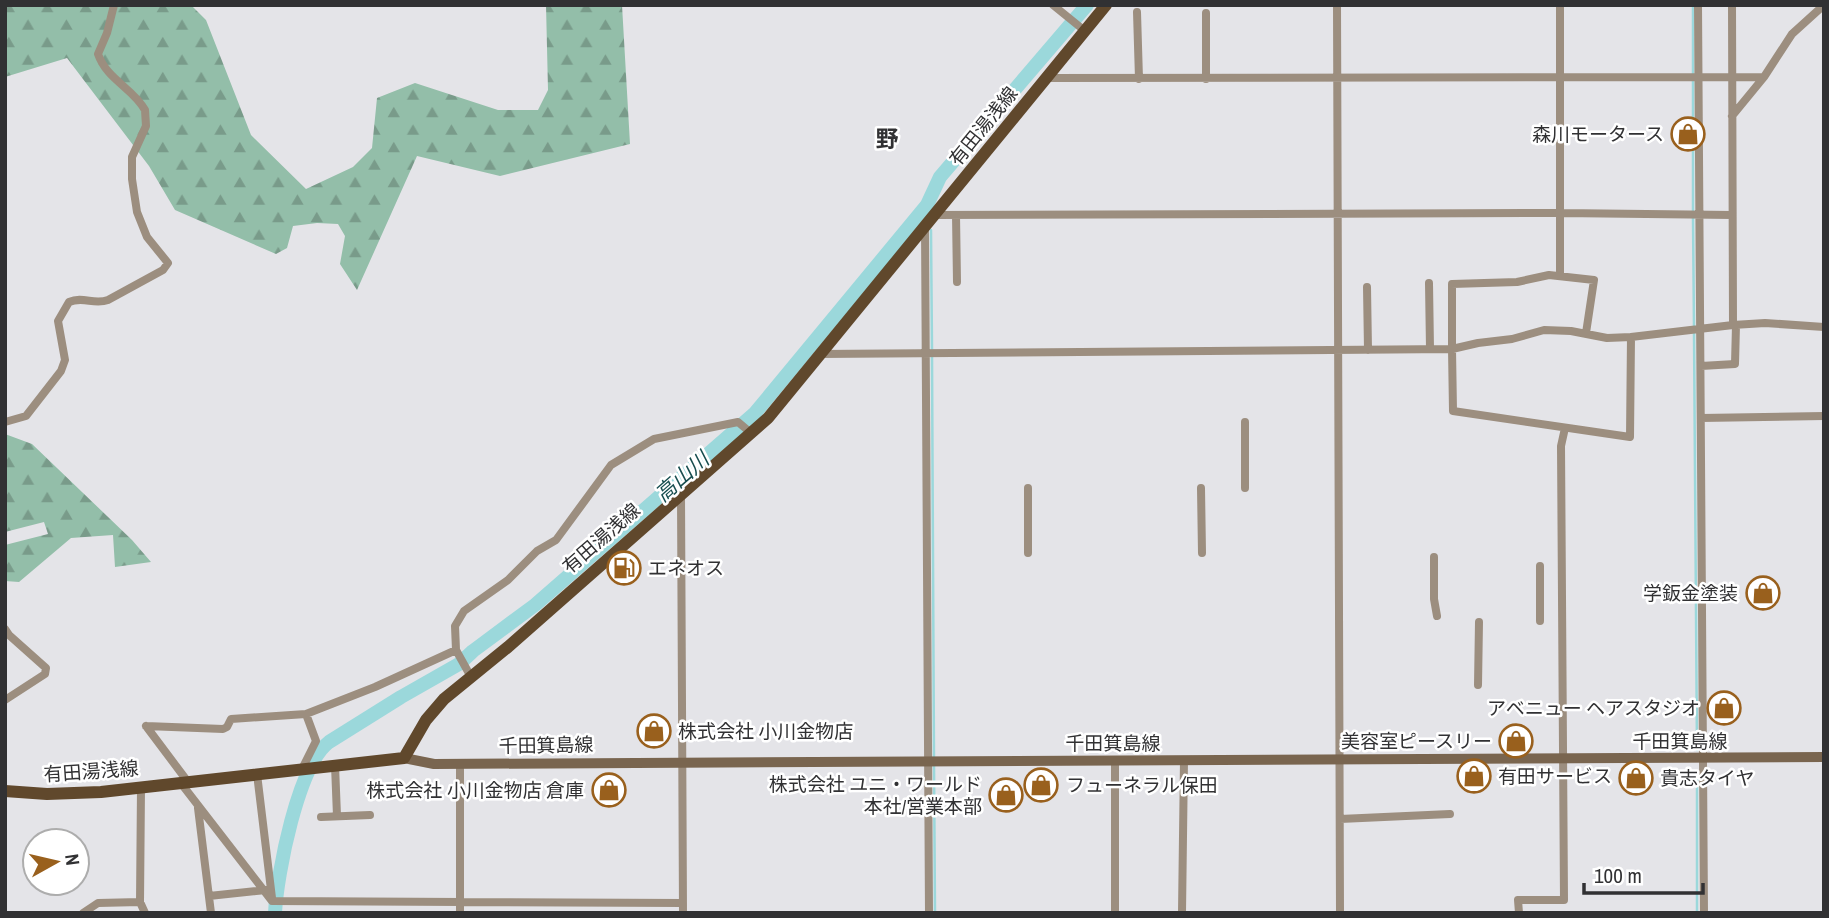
<svg xmlns="http://www.w3.org/2000/svg" width="1829" height="918" viewBox="0 0 1829 918" font-family="'Archivo Narrow','Noto Sans JP',sans-serif">
	<style>
		.forest { fill: url(#forest-firs) }
		.lines { fill: none; stroke-linecap: round; stroke-linejoin: round }
		.stream { stroke: #9bd8db; stroke-width: 2.5 }
		.river { stroke: #9bd8db; stroke-width: 14 }
		.minor { stroke: #9c8e7f; stroke-width: 8 }
		.secondary { stroke: #79654f; stroke-width: 10 }
		.primary { stroke: #60482c; stroke-width: 12 }
		.labels { text-anchor: middle; stroke-width: 5; stroke-linejoin: round; paint-order: stroke }
		.street-label { font-size: 19px; fill: #313133; stroke: #fff }
		.poi-label { font-size: 19px; fill: #313133; stroke: #fff; text-anchor: end }
		.water-label { font-size: 21px; font-style: italic; fill: #174d4f; stroke: #fff }
		.quarter-label { font-size: 23px; font-weight: bold; fill: #313133; stroke: #fff }
	</style>
	<defs>
		<pattern id="forest-firs" width="22" height="20" patternUnits="userSpaceOnUse" patternTransform="scale(1.75)"><rect width="22" height="20" fill="#93bea9"/><path d="M5 1l3.5 6h-7zM16 11l3.5 6h-7z" fill="#799b8a"/></pattern>
	</defs>
	<rect width="100%" height="100%" fill="#e4e4e8"/>
	<path class="forest" d="M 5,5 L 191,5 L 206,20 L 251,135 L 306,189 L 353,167 L 372,148 L 377,98 L 415,83 L 498,110 L 538,110 L 548,90 L 546,5 L 622,5 L 630,144 L 500,176 L 417,156 L 357,290 L 340,264 L 345,236 L 338,224 L 317,223 L 293,226 L 287,248 L 276,254 L 175,210 L 149,166 L 67,58 L 5,77 Z
		M 5,434 L 32,444 L 132,540 L 151,562 L 115,567 L 113,535 L 71,538 L 19,582 L 5,581 L 5,545 L 48,534 L 44,522 L 5,532 Z"/>
	<g class="lines">
		<path class="stream" d="M 1693,5 L 1693,211
			M 927,205 L 928,211
			M 1693,218 L 1694,326
			M 931,230 L 932,349
			M 1694,333 L 1697,750
			M 932,356 L 934,759
			M 934,766 L 935,913
			M 1697,913 L 1697,778"/>
		<path class="river" d="M 275,913 C 277,874 298,765 329,742 L 401,697 L 459,664 L 473,651 L 535,605 L 755,413 L 927,205 L 940,177 L 1087,5"/>
		<path class="minor" d="M 1053,5 L 1085,31
			M 1337,5 L 1340,913
			M 1560,5 L 1560,276
			M 1698,5 L 1704,913
			M 1137,12 L 1139,79
			M 1206,13 L 1206,79
			M 1047,78 L 1764,77 L 1792,34 L 1824,5
			M 1732,116 L 1764,77
			M 934,215 L 1561,213 L 1732,215
			M 956,215 L 957,282
			M 925,226 L 929,913
			M 1429,283 L 1430,349
			M 1367,287 L 1368,350
			M 1733,325 L 1765,323 L 1824,327
			M 1586,333 L 1594,280 L 1549,275 L 1517,282 L 1452,284 L 1452,349 L 1478,343 L 1512,339 L 1544,330 L 1571,331 L 1607,338 L 1631,337
			M 820,354 L 1452,349 L 1453,411 L 1630,437 L 1631,337 L 1733,325 L 1732,5
			M 1701,366 L 1735,364 L 1736,325
			M 1701,418 L 1824,416
			M 5,422 L 26,416 L 61,371 L 65,360 L 58,321 L 69,302 C 83,296 94,305 108,300 L 163,270 L 168,263 L 147,237 L 137,212 L 132,179 L 132,157 L 146,126 L 145,110 C 133,88 107,80 98,54 L 107,33 L 114,5
			M 1245,422 L 1245,488
			M 1028,488 L 1028,553
			M 1201,488 L 1202,553
			M 681,495 L 683,913
			M 1434,557 L 1434,599 L 1437,616
			M 1540,566 L 1540,621
			M 5,629 L 9,635 L 46,668 L 45,674 L 5,700
			M 471,677 L 456,650 L 455,626 L 464,611 L 508,580 L 537,551 L 556,540 L 611,465 L 654,439 L 738,422 L 751,433
			M 1478,685 L 1479,622
			M 146,726 L 223,729 L 227,727 L 231,719 L 306,714 L 375,687 L 456,650
			M 146,726 L 188,782
			M 1115,761 L 1115,913
			M 460,764 L 460,913
			M 335,765 L 337,816
			M 302,769 L 316,741 L 306,714
			M 257,774 L 272,898
			M 180,782 L 272,901 L 683,903
			M 141,788 L 140,902 L 145,913
			M 198,808 L 211,913
			M 321,817 L 370,815
			M 1340,819 L 1450,814
			M 209,896 L 266,890
			M 83,913 L 98,903 L 140,902
			M 1182,913 L 1184,760
			M 1519,913 L 1518,900 L 1564,900 L 1561,446 L 1565,428"/>
		<path class="secondary" d="M 404,758 L 434,764 L 1824,757"/>
		<path class="primary" d="M 5,791 L 47,794 L 101,792 L 404,758 L 426,720 L 444,699 L 508,647 L 768,418 L 1106,5"/>
	</g>
	<defs>
		<symbol id="shop-ring" viewBox="-11 -11 22 22"><circle r="9.5" fill="#fff" stroke="#99601d" stroke-width="1.5"/><path d="M-5-2.5h2.3a2.7 3.5 0 0 1 5.4 0H5L5.5 6h-11ZM-1.5-2.5h3a1.5 2.3 0 0 0-3 0Z" fill="#99601d"/></symbol>
		<symbol id="fuel-ring" viewBox="-11 -11 22 22"><circle r="9.5" fill="#fff" stroke="#99601d" stroke-width="1.5"/><path d="M-5.5-6h7V0h2V4h1.3V-2.5L3-4.5l.8-.8L6-3V5H2.5V1h-1V6h-7ZM-4.2-4.7v3.2H.2V-4.7Z" fill="#99601d"/></symbol>
	</defs>
	<g fill-rule="evenodd">
		<use href="#shop-ring" x="1669" y="115" width="38" height="38"/>
		<use href="#fuel-ring" x="605" y="549" width="38" height="38"/>
		<use href="#shop-ring" x="1744" y="574" width="38" height="38"/>
		<use href="#shop-ring" x="1705" y="689" width="38" height="38"/>
		<use href="#shop-ring" x="635" y="712" width="38" height="38"/>
		<use href="#shop-ring" x="1497" y="722" width="38" height="38"/>
		<use href="#shop-ring" x="1455" y="757" width="38" height="38"/>
		<use href="#shop-ring" x="1617" y="759" width="38" height="38"/>
		<use href="#shop-ring" x="1022" y="766" width="38" height="38"/>
		<use href="#shop-ring" x="590" y="771" width="38" height="38"/>
		<use href="#shop-ring" x="987" y="776" width="38" height="38"/>
	</g>
	<g class="labels">
		<g class="street-label">
			<text transform="translate(983 126) rotate(-51)" y="7">有田湯浅線</text>
			<text transform="translate(601 538) rotate(-41)" y="7">有田湯浅線</text>
			<text x="1680" y="748">千田箕島線</text>
			<text x="1113" y="750">千田箕島線</text>
			<text transform="translate(546 745) rotate(-1)" y="7">千田箕島線</text>
			<text transform="translate(91 771) rotate(-4)" y="7">有田湯浅線</text>
		</g>
		<g class="poi-label">
			<text x="1664" y="141">森川モータース</text>
			<text x="648" y="575" text-anchor="start">エネオス</text>
			<text x="1738" y="600">学鈑金塗装</text>
			<text x="1700" y="715">アベニュー ヘアスタジオ</text>
			<text x="678" y="738" text-anchor="start">株式会社 小川金物店</text>
			<text x="1492" y="748">美容室ピースリー</text>
			<text x="1498" y="783" text-anchor="start">有田サービス</text>
			<text x="1660" y="785" text-anchor="start">貴志タイヤ</text>
			<text x="982" y="791">株式会社 ユニ・ワールド<tspan x="982" dy="22">本社/営業本部</tspan></text>
			<text x="1066" y="792" text-anchor="start">フューネラル保田</text>
			<text x="584" y="797">株式会社 小川金物店 倉庫</text>
		</g>
		<g class="water-label">
			<text transform="translate(682 477) rotate(-41)" y="7">高山川</text>
		</g>
		<g class="quarter-label">
			<text x="887" y="147">野</text>
		</g>
	</g>
	<rect width="1829" height="918" fill="none" stroke="#313133" stroke-width="14"/>
	<g transform="translate(56 862) rotate(82)"><circle r="33" fill="#ffffff" stroke="#adadad" stroke-width="2"/>
	<path d="M0-5L12 26L0 18L-12 26Z" fill="#99601d"/>
	<text y="-10" font-size="19" font-weight="bold" text-anchor="middle" fill="#313133">N</text>
	</g>
	<path d="M1584 883v10h119v-10" fill="none" stroke="#313133" stroke-width="3.5"/>
	<text x="1594" y="883" font-size="21" fill="#313133" stroke="#ffffff" stroke-width="5" paint-order="stroke">100 m</text>
</svg>
